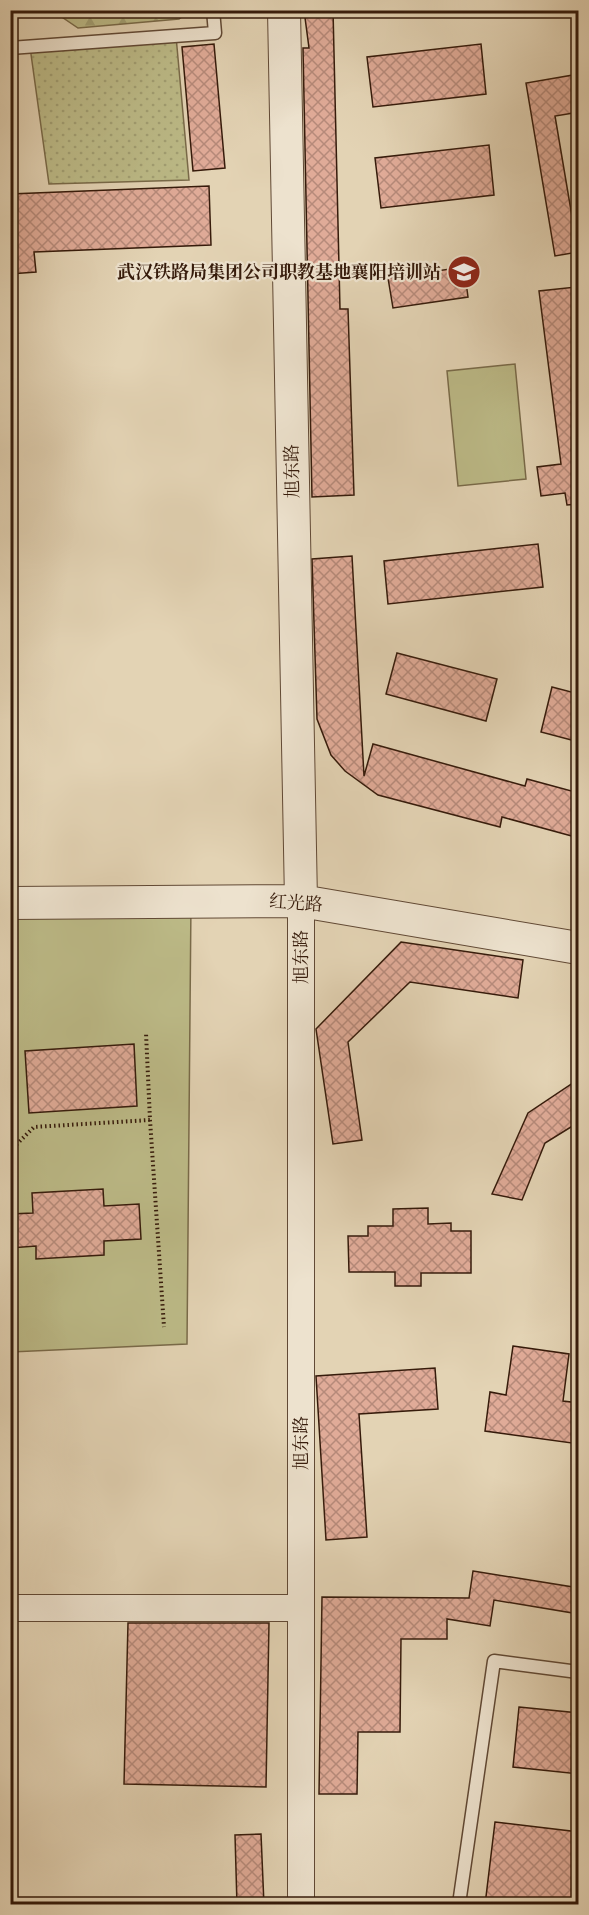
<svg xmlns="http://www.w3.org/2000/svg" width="589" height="1915" viewBox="0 0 589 1915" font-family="'Libre Caslon Text','Noto Serif SC',serif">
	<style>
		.green { fill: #bcba87; stroke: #796a49; stroke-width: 1.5 }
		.forest { fill: url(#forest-firs); stroke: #796a49; stroke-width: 1.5 }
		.park { fill: url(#park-dots); stroke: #796a49; stroke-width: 1.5 }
		.building { fill: url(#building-cross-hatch); stroke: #361b0b; stroke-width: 1.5 }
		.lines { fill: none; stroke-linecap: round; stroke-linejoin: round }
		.service-casing { stroke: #614935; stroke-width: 15 }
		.minor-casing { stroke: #614935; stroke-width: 28 }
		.tertiary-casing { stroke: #614935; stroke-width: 34 }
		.path { stroke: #361b0b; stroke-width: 4; stroke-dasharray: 1.5 3; stroke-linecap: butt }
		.service { stroke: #ede2ce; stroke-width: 12 }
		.minor { stroke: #ede2ce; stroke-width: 26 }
		.tertiary { stroke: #ede2ce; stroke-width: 32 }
		.labels { text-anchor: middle; stroke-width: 4.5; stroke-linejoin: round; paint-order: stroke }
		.poi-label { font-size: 18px; font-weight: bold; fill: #361b0b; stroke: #ede2ce; text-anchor: end }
		.street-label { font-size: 18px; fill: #361b0b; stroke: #ede2ce }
	</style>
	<defs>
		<pattern id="forest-firs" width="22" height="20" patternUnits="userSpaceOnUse" patternTransform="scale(1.5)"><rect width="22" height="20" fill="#bcba87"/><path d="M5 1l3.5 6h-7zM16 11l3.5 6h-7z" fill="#a29f73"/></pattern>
		<pattern id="park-dots" width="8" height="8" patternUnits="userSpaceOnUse" patternTransform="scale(1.5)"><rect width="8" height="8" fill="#bcba87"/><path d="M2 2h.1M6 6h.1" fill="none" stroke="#a29f73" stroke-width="1.8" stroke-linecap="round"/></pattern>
		<pattern id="building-cross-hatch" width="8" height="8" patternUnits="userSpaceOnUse" patternTransform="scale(1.5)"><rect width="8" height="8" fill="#e0ab98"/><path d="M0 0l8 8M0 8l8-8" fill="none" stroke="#b68a7a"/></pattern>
	</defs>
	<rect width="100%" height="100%" fill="#e3d3b4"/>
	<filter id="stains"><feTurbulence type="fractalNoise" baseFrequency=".00333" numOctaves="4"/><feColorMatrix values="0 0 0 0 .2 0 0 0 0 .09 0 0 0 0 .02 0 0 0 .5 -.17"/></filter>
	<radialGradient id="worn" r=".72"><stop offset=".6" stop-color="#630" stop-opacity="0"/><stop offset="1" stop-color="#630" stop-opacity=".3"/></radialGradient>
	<path class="green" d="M 515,364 L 526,479 L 458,486 L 447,371 Z
		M 191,901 L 187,1344 L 11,1352 L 10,903 Z"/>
	<path class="forest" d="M 53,11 L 190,11 L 179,19 L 78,28 Z"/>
	<path class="park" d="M 176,36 L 189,180 L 49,184 L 30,47 Z"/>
	<path class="building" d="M 304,10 L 333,10 L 340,309 L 348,309 L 354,495 L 312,497 L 303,48 L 309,48 Z
		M 214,44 L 225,168 L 193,171 L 182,47 Z
		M 481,44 L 486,94 L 373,107 L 367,57 Z
		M 579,74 L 579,112 L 555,116 L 578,252 L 555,256 L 526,83 Z
		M 489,145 L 494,195 L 381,208 L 375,158 Z
		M 209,186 L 211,245 L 34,252 L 36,272 L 10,274 L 10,194 Z
		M 464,267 L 468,297 L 393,308 L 388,278 Z
		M 576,287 L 579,310 L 579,504 L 567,505 L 565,493 L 541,496 L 537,467 L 561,464 L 539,291 Z
		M 538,544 L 543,587 L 388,604 L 384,561 Z
		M 352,556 L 364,776 L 373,744 L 525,786 L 527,779 L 579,793 L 579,838 L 502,817 L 500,827 L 378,795 L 345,771 L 331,755 L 317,719 L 312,559 Z
		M 397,653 L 497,679 L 486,721 L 386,694 Z
		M 552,687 L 579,694 L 579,742 L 541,732 Z
		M 401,942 L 523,960 L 518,998 L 410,982 L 348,1042 L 362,1140 L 333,1144 L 316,1029 Z
		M 134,1044 L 137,1106 L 29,1113 L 25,1051 Z
		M 579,1079 L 579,1122 L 545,1143 L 522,1200 L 492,1194 L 528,1113 Z
		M 103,1189 L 104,1206 L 139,1204 L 141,1239 L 104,1241 L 104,1255 L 36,1259 L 36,1246 L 10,1248 L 10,1214 L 33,1213 L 32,1193 Z
		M 428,1208 L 428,1224 L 451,1223 L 451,1231 L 471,1231 L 471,1273 L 421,1273 L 421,1286 L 395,1286 L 395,1272 L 349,1272 L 348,1236 L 368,1236 L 368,1226 L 393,1226 L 393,1209 Z
		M 513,1346 L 569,1354 L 563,1401 L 579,1403 L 579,1444 L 485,1431 L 490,1392 L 506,1395 Z
		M 435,1368 L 438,1409 L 359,1414 L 367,1537 L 326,1540 L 316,1376 Z
		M 473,1571 L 579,1588 L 579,1614 L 494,1600 L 490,1626 L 447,1619 L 447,1639 L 401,1639 L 400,1732 L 358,1732 L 357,1794 L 319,1794 L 322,1597 L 469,1598 Z
		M 128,1623 L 269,1623 L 266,1787 L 124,1784 Z
		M 519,1707 L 579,1713 L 579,1774 L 513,1767 Z
		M 495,1822 L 579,1832 L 579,1905 L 485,1905 Z
		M 261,1834 L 264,1905 L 237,1905 L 235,1835 Z"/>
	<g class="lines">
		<defs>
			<path id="service" d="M 10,48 L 215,33 L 213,10
				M 459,1904 L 494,1661 L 578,1672"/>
			<path id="minor" d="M 301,901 L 301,1904
				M 10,1608 L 301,1608"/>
			<path id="tertiary" d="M 284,10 L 301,901
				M 10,903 L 301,901 L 578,948"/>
		</defs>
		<use href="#service" class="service-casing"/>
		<use href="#minor" class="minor-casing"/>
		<use href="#tertiary" class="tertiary-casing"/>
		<path class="path" d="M 150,1120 L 164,1327
			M 10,1151 L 34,1127 L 150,1120 L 146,1033"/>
		<use href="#service" class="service"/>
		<use href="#minor" class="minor"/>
		<use href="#tertiary" class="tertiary"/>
	</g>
	<defs>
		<symbol id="university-disc" viewBox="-11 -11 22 22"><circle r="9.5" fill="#8f2418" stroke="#ede2ce"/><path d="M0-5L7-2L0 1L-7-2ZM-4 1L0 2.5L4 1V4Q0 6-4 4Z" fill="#fff"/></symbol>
	</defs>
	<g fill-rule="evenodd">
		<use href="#university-disc" x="445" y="253" width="38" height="38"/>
	</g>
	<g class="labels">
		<g class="poi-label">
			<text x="441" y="278">武汉铁路局集团公司职教基地襄阳培训站</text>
		</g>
		<g class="street-label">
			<text transform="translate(292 471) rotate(-91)" y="6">旭东路</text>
			<text transform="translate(296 903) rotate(4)" y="6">红光路</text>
			<text transform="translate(301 957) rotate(-90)" y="6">旭东路</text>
			<text transform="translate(301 1443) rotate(-90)" y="6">旭东路</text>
		</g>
	</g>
	<rect width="589" height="1915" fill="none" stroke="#e3d3b4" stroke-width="36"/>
	<rect x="12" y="12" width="565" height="1891" fill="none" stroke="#361b0b" stroke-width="3"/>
	<rect x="18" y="18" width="553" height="1879" fill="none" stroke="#361b0b" stroke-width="1.5"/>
	<rect width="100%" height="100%" filter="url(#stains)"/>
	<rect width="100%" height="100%" fill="url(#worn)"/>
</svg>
